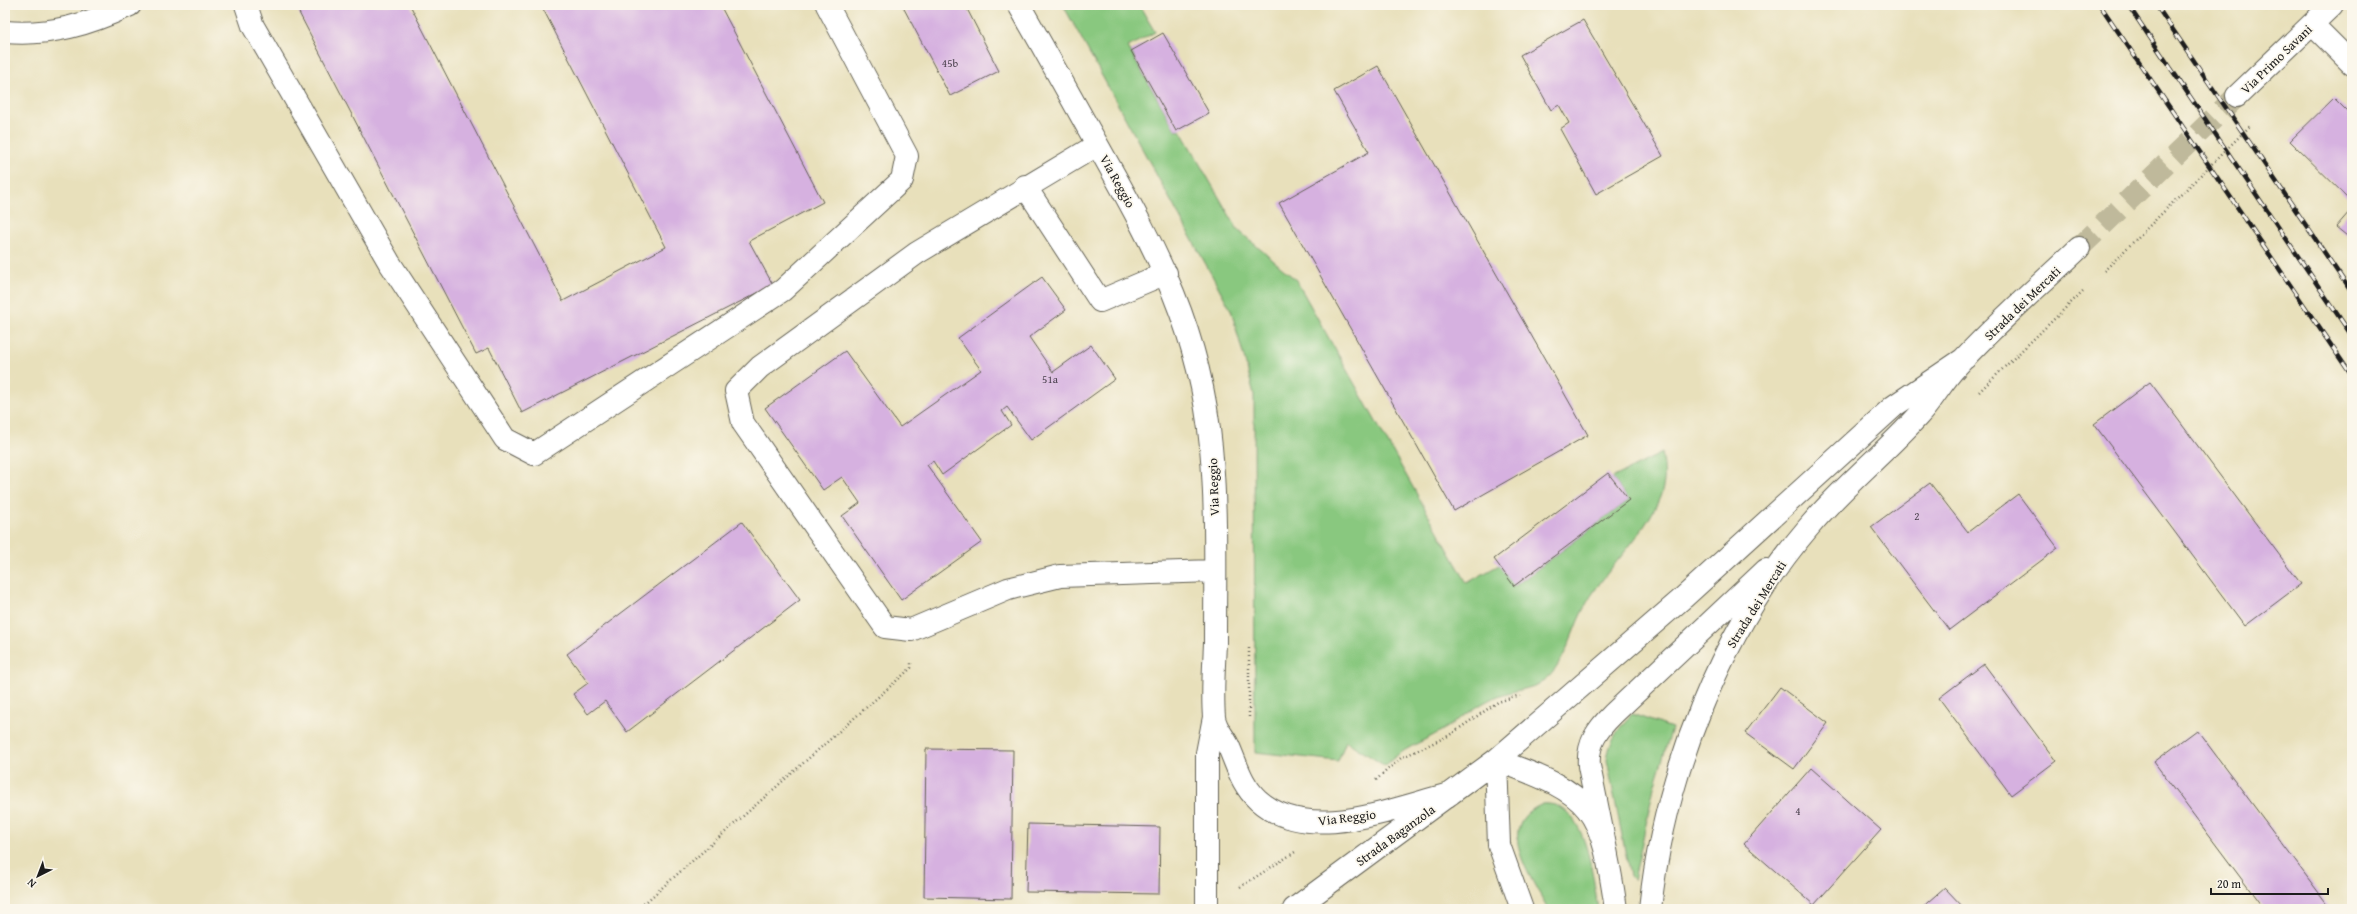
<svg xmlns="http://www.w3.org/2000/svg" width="2357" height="914" viewBox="0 0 2357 914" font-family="'Gentium Book Plus',serif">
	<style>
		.green { fill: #89c87f; stroke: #52724e }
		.building { fill: #d6b1e0 }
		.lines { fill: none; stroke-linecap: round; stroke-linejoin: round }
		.minor-tunnel { stroke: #bfb99b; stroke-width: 22; stroke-dasharray: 22 11; stroke-linecap: butt }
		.minor-casing { stroke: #636154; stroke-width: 24 }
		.path { stroke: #636154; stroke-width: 2.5; stroke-dasharray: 1 3; stroke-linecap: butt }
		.minor { stroke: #fff; stroke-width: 22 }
		.rail-casing { stroke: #1c1c1c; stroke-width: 4.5 }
		.rail { stroke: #fbf7ec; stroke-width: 3; stroke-dasharray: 9; stroke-linecap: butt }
		.labels { text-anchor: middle; stroke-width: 3.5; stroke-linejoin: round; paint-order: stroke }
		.number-label { font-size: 11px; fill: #4a414d }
		.street-label { font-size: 13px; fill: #1c1c1c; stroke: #fbf7ec }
	</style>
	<rect width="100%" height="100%" fill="#fbf7ec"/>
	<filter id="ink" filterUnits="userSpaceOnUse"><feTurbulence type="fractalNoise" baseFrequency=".025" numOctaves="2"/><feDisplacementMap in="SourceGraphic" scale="8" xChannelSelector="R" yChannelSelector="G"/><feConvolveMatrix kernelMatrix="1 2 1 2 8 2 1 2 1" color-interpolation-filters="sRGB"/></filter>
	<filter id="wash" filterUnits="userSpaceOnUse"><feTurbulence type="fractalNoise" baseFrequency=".012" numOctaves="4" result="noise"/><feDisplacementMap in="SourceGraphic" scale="16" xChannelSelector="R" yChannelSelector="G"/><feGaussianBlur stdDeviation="0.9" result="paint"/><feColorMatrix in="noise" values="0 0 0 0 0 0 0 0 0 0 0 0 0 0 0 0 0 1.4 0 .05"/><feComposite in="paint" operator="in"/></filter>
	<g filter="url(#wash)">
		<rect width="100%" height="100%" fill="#e8e0bb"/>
		<path class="green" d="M 1063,5 L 1139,5 L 1155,32 L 1128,47 L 1176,131 L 1180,130 L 1238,230 L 1296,280 L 1467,583 L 1499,565 L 1515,586 L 1629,500 L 1612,478 L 1662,453 C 1665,468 1666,482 1660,497 C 1644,538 1604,569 1583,610 C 1571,633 1565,665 1544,681 C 1531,690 1513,690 1498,696 C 1477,704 1461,720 1441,731 C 1421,743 1402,748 1385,766 L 1346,741 L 1338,761 L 1255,752 L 1254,394 L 1231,310 Z
			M 1632,714 L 1672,728 L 1654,787 L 1634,880 L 1630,876 L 1607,760 C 1609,741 1619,727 1632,714 Z
			M 1543,804 C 1587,800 1593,879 1598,909 L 1548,909 C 1532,878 1491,825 1543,804 Z"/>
		<g id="blocks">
			<path class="building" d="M 295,5 L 410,5 L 563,301 L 666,247 L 541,5 L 720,5 L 823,202 L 749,241 L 773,285 L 522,413 L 489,348 L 476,354 Z
				M 902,5 L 965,5 L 999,71 L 950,96 Z
				M 1583,20 L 1663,156 L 1596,194 L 1560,129 L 1569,123 L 1559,105 L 1551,110 L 1520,55 Z
				M 1163,33 L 1209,113 L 1176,131 L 1131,51 Z
				M 1378,66 L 1588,435 L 1454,511 L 1279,203 L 1369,152 L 1334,91 Z
				M 2334,98 L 2352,116 L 2352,202 L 2290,141 Z
				M 2350,211 L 2352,212 L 2352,240 L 2336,227 Z
				M 1042,277 L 1066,310 L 1029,337 L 1053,372 L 1091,345 L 1115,379 L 1031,440 L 1007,407 L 1002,411 L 1011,425 L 942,475 L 933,461 L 927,465 L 982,542 L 901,600 L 842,516 L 860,503 L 842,477 L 823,490 L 765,408 L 845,351 L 900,427 L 981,370 L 958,338 Z
				M 2150,382 L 2301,584 L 2245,626 L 2094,424 Z
				M 1608,473 L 1629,500 L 1514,586 L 1494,559 Z
				M 1930,483 L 1968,532 L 2018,494 L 2058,548 L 1949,630 L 1871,527 Z
				M 742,522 L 800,600 L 627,732 L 605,701 L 588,714 L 573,694 L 588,683 L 567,654 Z
				M 1984,664 L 2056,761 L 2011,795 L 1939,698 Z
				M 1780,687 L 1828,723 L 1794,769 L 1745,733 Z
				M 2197,730 L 2331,909 L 2264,909 L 2154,762 Z
				M 926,749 L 1013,750 L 1011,899 L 924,897 Z
				M 1811,768 L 1881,830 L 1814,905 L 1744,844 Z
				M 1028,824 L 1160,827 L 1159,894 L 1026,892 Z
				M 1945,888 L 1965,909 L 1921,909 Z"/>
		</g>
	</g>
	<g filter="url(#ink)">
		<use href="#blocks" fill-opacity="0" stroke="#636154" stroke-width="1"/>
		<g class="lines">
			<path class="minor-tunnel" d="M 2079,248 L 2237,96"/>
			<defs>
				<path id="minor" d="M 246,5 L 253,26 L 389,262 L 505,439 L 534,454 L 783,290 L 902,180 L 907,156 L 827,5
					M 1019,5 C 1047,54 1074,103 1102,153 C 1158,253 1200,330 1211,447 C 1217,512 1215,578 1215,643 C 1214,667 1212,693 1214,717 C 1215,728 1223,735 1228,745 C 1237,765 1241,784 1258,800 C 1308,845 1393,808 1450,794
					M 2312,24 L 2352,64
					M 5,32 C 51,36 89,24 130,5
					M 2237,96 L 2332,5
					M 1097,145 L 917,253 L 760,367 L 736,391 L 743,423 L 885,627 L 911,630 L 1008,589 L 1060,576 L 1214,571
					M 1025,186 L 1100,301 L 1166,273
					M 1496,760 C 1595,795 1601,807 1616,909
					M 1496,760 L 1499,845 L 1522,909
					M 1607,855 L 1589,766 C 1587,743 1598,729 1613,714 L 1766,570
					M 1207,909 L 1207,753 L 1214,717
					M 1294,909 L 1496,760 L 1683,598 L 1894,406 L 1965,358
					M 1650,909 C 1664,776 1721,630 1808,528 C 1842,487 1884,454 1919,415 C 1933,400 1942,382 1956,367 C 1994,325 2038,287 2079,248"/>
			</defs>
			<use href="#minor" class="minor-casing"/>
			<path class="path" d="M 2104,271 L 2251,125
				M 1979,392 L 2083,291
				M 1249,717 L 1249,648
				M 1376,780 L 1401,758 L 1448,736 L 1498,702 L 1520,695
				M 1240,887 L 1295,852
				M 638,909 L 911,668 L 911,663"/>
			<use href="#minor" class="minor"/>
			<defs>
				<path id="rail" d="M 2100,5 L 2352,376
					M 2128,5 L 2352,336
					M 2156,5 L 2352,293"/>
			</defs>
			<use href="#rail" class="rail-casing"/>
			<use href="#rail" class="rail"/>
		</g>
	</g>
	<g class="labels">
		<g class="number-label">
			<text x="950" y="67">45b</text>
			<text x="1050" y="383">51a</text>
			<text x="1917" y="520">2</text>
			<text x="1798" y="815">4</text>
		</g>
		<g class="street-label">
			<text transform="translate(2276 59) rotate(-44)" y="5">Via Primo Savani</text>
			<text transform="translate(1118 181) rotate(61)" y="5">Via Reggio</text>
			<text transform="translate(2022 303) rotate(-44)" y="5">Strada dei Mercati</text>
			<text transform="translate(1213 487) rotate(-92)" y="5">Via Reggio</text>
			<text transform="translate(1756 604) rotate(-58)" y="5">Strada dei Mercati</text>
			<text transform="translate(1347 817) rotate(-7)" y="5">Via Reggio</text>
			<text transform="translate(1395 835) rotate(-36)" y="5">Strada Baganzola</text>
		</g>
	</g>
	<rect width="2357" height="914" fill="none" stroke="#fbf7ec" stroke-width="20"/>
	<g transform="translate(38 876) rotate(222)" stroke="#fbf7ec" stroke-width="3" paint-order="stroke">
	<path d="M0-3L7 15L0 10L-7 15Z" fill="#1c1c1c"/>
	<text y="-6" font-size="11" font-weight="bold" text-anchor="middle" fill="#1c1c1c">N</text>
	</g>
	<path d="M2211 888v6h117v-6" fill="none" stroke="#1c1c1c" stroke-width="2"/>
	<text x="2217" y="888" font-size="12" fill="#1c1c1c" stroke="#fbf7ec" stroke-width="3" paint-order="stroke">20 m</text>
</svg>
